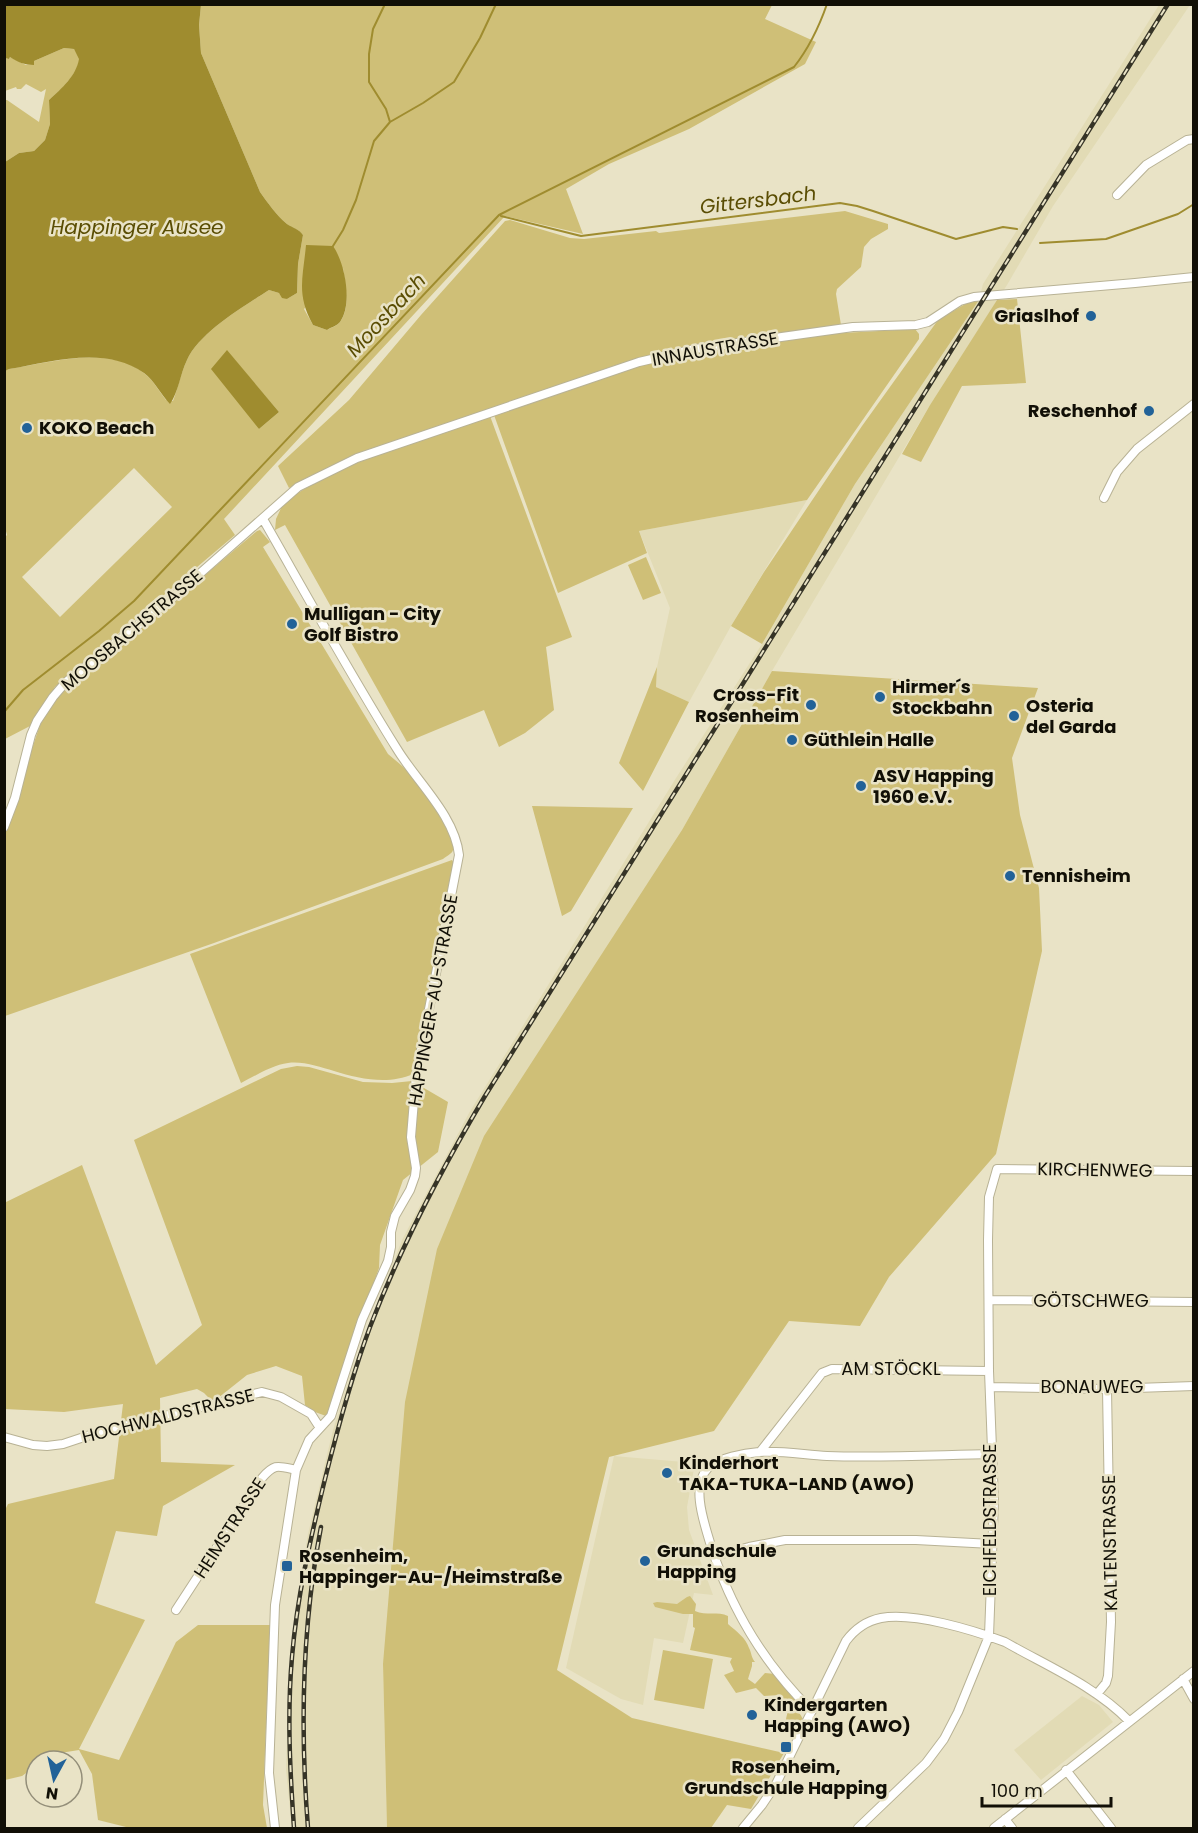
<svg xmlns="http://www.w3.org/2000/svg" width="1198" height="1833" viewBox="0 0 1198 1833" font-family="Poppins,sans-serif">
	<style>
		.built { fill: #e2dbb5 }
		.green { fill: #cfbf77; fill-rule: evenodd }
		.water { fill: #9f8c2f }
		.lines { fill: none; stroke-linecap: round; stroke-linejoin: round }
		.stream { stroke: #9f8c2f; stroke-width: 2 }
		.street-casing { stroke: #b8b295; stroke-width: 10 }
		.street { stroke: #fff; stroke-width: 8 }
		.rail-casing { stroke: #363427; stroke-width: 4.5 }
		.rail { stroke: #e9e3c6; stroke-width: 2; stroke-dasharray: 7; stroke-linecap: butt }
		.poi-dot { fill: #226298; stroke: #e9e3c6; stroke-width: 2 }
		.labels { text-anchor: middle; stroke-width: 5; stroke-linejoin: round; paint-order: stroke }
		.poi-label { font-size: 18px; font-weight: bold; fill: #110f06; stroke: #e9e3c6; text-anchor: start }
		.street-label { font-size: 18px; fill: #110f06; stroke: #e9e3c6 }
		.water-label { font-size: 20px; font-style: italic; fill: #5a4d03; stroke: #e9e3c6 }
	</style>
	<rect width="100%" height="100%" fill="#e9e3c6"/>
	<path class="built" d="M 1159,5 L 1190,5 L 1053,206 L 1007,285 L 930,405 L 772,671 L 682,830 L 383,1664 L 387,1828 L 292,1828 L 286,1770 L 289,1680 L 296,1606 L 308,1534 L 333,1430 L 353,1367 L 402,1240 L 469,1113 L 676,778 L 762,644 L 855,484 L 979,300 L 983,284 Z
		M 807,500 L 731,626 L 689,702 L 656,687 L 657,667 L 670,608 L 639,531 Z
		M 614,1456 L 695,1463 L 687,1507 L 689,1530 L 713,1595 L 694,1593 L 683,1643 L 654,1638 L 643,1705 L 621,1699 L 566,1668 Z
		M 1082,1696 L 1099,1705 L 1113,1722 L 1041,1780 L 1014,1750 Z"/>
	<path class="green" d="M 201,5 L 772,5 L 765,19 L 816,42 L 805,64 L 689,129 L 609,164 L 566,189 L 583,234 L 505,216 L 224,519 L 235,535 L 55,687 L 30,726 L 5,739 L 4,538 L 7,535 L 4,524 L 4,371 L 9,369 C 48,363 111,344 145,374 C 153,380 159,391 166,400 L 173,401 C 178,388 181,373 187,360 C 200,332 243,307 269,290 L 279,293 L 287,299 L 297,293 L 298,264 L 303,235 C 299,229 292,228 287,224 C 276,215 268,203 260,192 L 201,53 L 199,25 ZM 343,268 C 345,284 351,307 340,322 C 337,326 332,327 327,330 L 313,325 L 304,309 ZM 227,351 L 279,412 L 259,429 ZM 134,468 L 172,507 L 60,617 L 22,577 Z
		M 64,48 L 74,49 L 80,59 C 76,76 62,88 49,100 L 50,124 L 45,140 L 34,151 L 19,153 L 5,162 L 5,100 L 7,100 L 39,122 L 46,89 L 41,92 L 26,84 L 21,89 L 17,89 L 16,87 L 5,91 L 5,58 L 9,59 L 10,57 L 26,65 L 34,64 L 34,61 Z
		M 845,211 L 888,224 L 888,229 L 871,239 L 864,247 L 861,267 L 837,289 L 836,294 L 841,325 C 764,335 687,344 613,366 L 337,464 L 289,488 L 278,466 L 349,400 L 421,315 L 505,221 L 510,220 L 570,238 L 584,239 L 656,231 L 659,233 Z
		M 1017,299 L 1026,383 L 962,386 L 921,462 L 902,454 L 930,405 L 997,300 Z
		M 979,300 L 855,484 L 762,644 L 731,626 L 764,572 L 862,426 L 938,320 L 967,303 Z
		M 915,329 L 919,334 L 919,339 L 807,500 L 639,531 L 647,553 L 558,593 L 494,415 L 645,364 L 684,355 L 824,334 Z
		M 490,416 L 572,637 L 546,647 L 554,710 L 525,733 L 499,747 L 484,710 L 407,742 L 285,525 L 275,530 L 276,519 L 282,506 L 296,494 L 313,484 L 341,469 L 380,454 Z
		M 260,530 L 270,542 L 263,547 L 388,754 C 395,760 403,766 409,773 C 419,784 457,837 453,850 C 452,854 446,856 443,859 L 214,943 L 5,1016 L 4,831 L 40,725 L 52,704 L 67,687 L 93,664 L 166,608 L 257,531 Z
		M 646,557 L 661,593 L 643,600 L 628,565 Z
		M 657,667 L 656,687 L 689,702 L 643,791 L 619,763 Z
		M 772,671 L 1038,688 L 1012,758 L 1020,815 L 1039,888 L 1042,951 L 996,1154 L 889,1277 L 860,1326 L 789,1321 L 714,1431 L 609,1457 L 557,1670 L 632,1718 L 784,1753 L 751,1809 L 727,1805 L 711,1828 L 387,1828 L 383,1664 L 405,1402 L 437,1249 L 484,1136 L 682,830 Z
		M 532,806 L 633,808 L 571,911 L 562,916 Z
		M 452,860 L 455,865 L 413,1074 C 389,1085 359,1079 334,1071 C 320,1067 303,1061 288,1063 C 272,1065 255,1076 241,1083 L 190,954 Z
		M 297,1066 L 309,1067 L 363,1082 L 392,1083 L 412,1081 L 448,1102 L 438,1152 L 403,1180 L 380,1245 L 379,1268 L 329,1413 L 326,1416 L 315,1412 L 305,1405 L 302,1376 L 276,1366 L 247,1375 L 213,1402 L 204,1393 L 197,1389 L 160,1398 L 161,1462 L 235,1465 L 163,1506 L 157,1536 L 116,1531 L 95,1603 L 145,1620 L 79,1749 L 119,1760 L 176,1642 L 198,1625 L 270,1625 L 263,1805 L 267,1828 L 130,1828 L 98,1820 L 92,1774 L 79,1750 L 54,1754 L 44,1761 L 36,1761 L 36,1766 L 22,1776 L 5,1780 L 5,1510 L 8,1504 L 114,1479 L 123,1404 L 64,1412 L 5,1409 L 4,1203 L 82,1165 L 156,1365 L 202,1325 L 134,1140 L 281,1069 Z
		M 690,1596 L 696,1604 L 695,1611 C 706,1616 718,1611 728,1616 L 728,1624 C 736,1631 746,1638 749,1648 C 752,1654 751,1657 755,1662 L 752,1662 L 752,1666 L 748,1679 L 755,1684 L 765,1673 L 775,1674 L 800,1707 L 797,1712 L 800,1714 L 804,1721 L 796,1736 L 791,1737 C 784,1728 785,1721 788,1711 L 781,1706 L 780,1695 L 764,1696 L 756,1688 L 736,1693 L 724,1675 L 734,1671 L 730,1662 L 732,1658 L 690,1650 L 695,1628 L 693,1627 L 693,1614 L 683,1614 L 655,1607 L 653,1603 L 657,1602 L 677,1604 L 687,1597 Z
		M 663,1650 L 713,1659 L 704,1709 L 654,1700 Z"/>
	<path class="water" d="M 5,4 L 201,5 L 199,25 L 201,53 L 260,192 C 268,203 276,215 287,224 C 293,228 299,229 303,235 L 298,264 L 297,293 L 287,299 L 282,298 L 279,293 L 269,290 C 243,307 200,332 187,360 C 180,374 179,391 170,404 C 161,395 154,380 144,373 C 105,345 51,362 9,369 L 5,371 L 5,162 L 19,153 L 34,151 L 45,140 L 50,124 L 49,100 C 62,88 76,76 79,59 L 74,49 L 64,48 L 34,61 L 34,65 C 25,65 17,62 10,57 L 9,59 L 5,58 Z
		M 306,245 L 333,246 C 345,263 353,304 340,322 C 337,326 331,327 327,330 L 313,325 C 296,294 303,278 306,245 Z
		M 227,350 L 279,412 L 259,429 L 211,369 Z"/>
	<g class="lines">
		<path class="stream" d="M 385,4 L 373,29 L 369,54 L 369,82 L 386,109 L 390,122
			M 501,216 L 581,236 L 840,203 L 857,206 L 873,211 L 956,239 L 1003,227 L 1017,229
			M 1040,243 L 1106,239 L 1178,214 L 1194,204
			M 333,246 L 343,230 L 356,200 L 374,141 L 390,122 L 423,103 L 454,82 L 480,38 L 496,4
			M 4,712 L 23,690 L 99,631 L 134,601 L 499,215 L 794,67 C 809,48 819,27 827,4"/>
		<defs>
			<path id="street" d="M 1117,195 L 1146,165 L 1187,140 L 1194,139
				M 1104,498 L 1117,472 L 1137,449 L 1194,404
				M 263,519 C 307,596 350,674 397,749 C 417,782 455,816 459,855 L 416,1076 L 411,1137 L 416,1168 L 415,1176 L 410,1190 L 395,1216 L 391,1232 L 391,1247 L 388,1261 L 362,1320 L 331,1416 L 309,1440 L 296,1470 L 275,1605 L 269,1773 L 275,1828
				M 4,827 L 15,798 L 31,735 L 37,721 L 53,697 L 65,683 L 171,599 L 298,487 L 357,458 L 639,362 L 695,349 L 853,327 L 916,325 L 928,322 L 960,301 L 974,297 L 1135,283 L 1194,277
				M 989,1300 L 1194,1302
				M 990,1387 L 1107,1389 L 1194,1386
				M 4,1437 L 33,1445 L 47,1446 L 63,1444 L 96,1433 L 262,1392 L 281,1397 L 311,1414 L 320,1428
				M 760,1452 L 822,1373 L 832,1369 L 989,1371
				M 714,1556 L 749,1547 L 785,1540 L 916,1540 L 992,1544
				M 176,1610 L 262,1478 C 275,1463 278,1466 296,1470
				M 1183,1679 L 1194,1699
				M 1097,1694 L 1106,1683 L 1108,1676 L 1111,1622 L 1107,1389
				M 812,1711 C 765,1665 731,1609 711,1546 C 705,1525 690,1486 708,1468 C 717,1458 746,1453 759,1452 C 780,1450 806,1455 827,1456 C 882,1458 937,1455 991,1454
				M 1066,1770 L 1111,1828
				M 1005,1819 L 1012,1828
				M 743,1828 L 762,1805 L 776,1784 L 846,1641 C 855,1629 866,1621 881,1618 C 914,1612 973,1630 1005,1642 C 1047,1666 1095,1686 1129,1721
				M 858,1828 L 926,1763 L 944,1739 L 958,1712 L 989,1636 L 994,1501 L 989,1371 L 988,1240 L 989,1197 L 997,1169 L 1194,1171
				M 994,1828 L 1194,1671"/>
		</defs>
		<use href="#street" class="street-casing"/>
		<use href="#street" class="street"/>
		<defs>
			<path id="rail" d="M 294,1828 C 290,1771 287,1714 292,1657 C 297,1597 310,1541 324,1483 C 337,1431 351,1378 370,1327 C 401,1246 441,1170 485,1096 L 1168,4
				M 308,1828 C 300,1728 302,1626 321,1527"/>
		</defs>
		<use href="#rail" class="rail-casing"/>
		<use href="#rail" class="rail"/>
	</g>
	<g class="poi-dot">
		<circle cx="1091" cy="316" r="6"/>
		<circle cx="1149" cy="411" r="6"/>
		<circle cx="27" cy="428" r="6"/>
		<circle cx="292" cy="624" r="6"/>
		<circle cx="880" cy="697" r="6"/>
		<circle cx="811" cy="705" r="6"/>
		<circle cx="1014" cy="716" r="6"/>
		<circle cx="792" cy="740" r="6"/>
		<circle cx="861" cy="786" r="6"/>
		<circle cx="1010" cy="876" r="6"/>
		<circle cx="667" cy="1473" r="6"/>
		<circle cx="645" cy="1561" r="6"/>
		<rect x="281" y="1560" width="12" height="12" rx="3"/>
		<circle cx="752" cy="1715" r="6"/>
		<rect x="780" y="1741" width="12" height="12" rx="3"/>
	</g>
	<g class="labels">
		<g class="poi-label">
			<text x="1079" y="322" text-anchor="end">Griaslhof</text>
			<text x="1137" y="417" text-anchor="end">Reschenhof</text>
			<text x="39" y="434">KOKO Beach</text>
			<text x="304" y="620">Mulligan - City<tspan x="304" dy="21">Golf Bistro</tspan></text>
			<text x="892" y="693">Hirmer´s<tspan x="892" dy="21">Stockbahn</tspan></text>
			<text x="799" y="701" text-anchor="end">Cross-Fit<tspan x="799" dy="21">Rosenheim</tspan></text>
			<text x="1026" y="712">Osteria<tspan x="1026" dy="21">del Garda</tspan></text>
			<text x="804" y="746">Güthlein Halle</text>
			<text x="873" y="782">ASV Happing<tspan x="873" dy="21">1960 e.V.</tspan></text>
			<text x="1022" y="882">Tennisheim</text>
			<text x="679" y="1469">Kinderhort<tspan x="679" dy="21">TAKA-TUKA-LAND (AWO)</tspan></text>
			<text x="657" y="1557">Grundschule<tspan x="657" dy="21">Happing</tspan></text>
			<text x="299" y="1562">Rosenheim,<tspan x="299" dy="21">Happinger-Au-/Heimstraße</tspan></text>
			<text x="764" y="1711">Kindergarten<tspan x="764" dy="21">Happing (AWO)</tspan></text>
			<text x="786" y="1773" text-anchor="middle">Rosenheim,<tspan x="786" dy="21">Grundschule Happing</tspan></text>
		</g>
		<g class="street-label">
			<text transform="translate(715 349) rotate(-10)" y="6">INNAUSTRASSE</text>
			<text transform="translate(132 630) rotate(-40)" y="6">MOOSBACHSTRASSE</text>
			<text transform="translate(433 1000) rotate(-80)" y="6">HAPPINGER-AU-STRASSE</text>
			<text transform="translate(1095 1170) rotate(1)" y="6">KIRCHENWEG</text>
			<text x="1091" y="1307">GÖTSCHWEG</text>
			<text x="891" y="1375">AM STÖCKL</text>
			<text x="1092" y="1393">BONAUWEG</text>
			<text transform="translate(168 1416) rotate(-14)" y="6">HOCHWALDSTRASSE</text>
			<text transform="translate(990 1520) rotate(-90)" y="6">EICHFELDSTRASSE</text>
			<text transform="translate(230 1528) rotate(-57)" y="6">HEIMSTRASSE</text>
			<text transform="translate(1110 1543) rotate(-91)" y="6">KALTENSTRASSE</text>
		</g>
		<g class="water-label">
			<text transform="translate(758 200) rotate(-7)" y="7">Gittersbach</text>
			<text x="137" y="234">Happinger Ausee</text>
			<text transform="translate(386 315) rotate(-47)" y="7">Moosbach</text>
		</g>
	</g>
	<rect width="1198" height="1833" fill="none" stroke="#110f06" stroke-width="12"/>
	<g transform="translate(54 1779) rotate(188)"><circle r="28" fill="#e9e3c6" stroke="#938e79" stroke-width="1.5"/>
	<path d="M0-4.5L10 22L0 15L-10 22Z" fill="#226298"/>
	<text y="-9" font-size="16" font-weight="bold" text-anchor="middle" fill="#110f06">N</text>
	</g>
	<path d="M982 1797v9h129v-9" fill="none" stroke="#110f06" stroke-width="3"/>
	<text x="991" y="1797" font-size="18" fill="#110f06" stroke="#e9e3c6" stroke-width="4.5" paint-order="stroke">100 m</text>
</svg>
